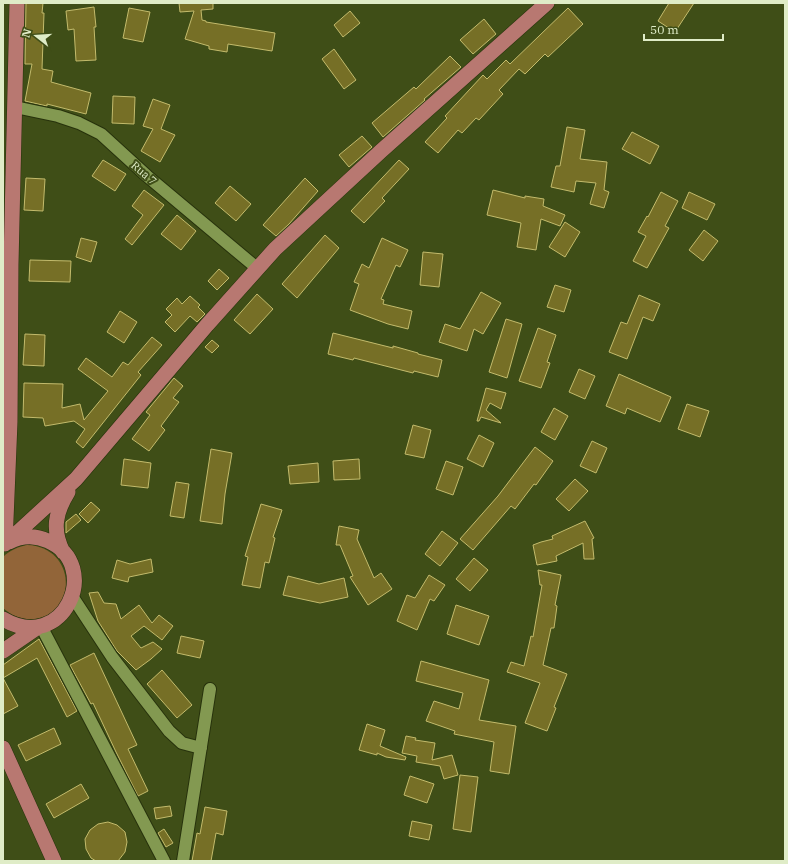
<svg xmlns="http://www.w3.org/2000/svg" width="788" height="864" viewBox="0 0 788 864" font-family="'IBM Plex Serif',serif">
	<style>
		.green { fill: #926539 }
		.building { fill: #766f26; stroke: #c3bb6c }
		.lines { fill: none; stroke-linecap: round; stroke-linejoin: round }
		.minor-casing { stroke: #27320c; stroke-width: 14 }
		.major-casing { stroke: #27320c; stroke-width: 16 }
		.minor { stroke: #839951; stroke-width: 12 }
		.major { stroke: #b87871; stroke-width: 15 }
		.labels { text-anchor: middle; stroke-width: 4; stroke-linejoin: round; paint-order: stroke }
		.street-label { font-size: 11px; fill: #dfecc7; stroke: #3f4e17 }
	</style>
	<rect width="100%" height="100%" fill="#3f4e17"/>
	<path class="green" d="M 27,545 C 77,547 78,614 34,619 C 22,620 12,616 3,608 L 3,557 C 10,550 18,547 27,545 Z"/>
	<path class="building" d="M 26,3 L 43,3 L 42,13 L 44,13 L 42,69 L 53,71 L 51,82 L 91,93 L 86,114 L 47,104 L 47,106 L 25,101 L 32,64 L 25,64 Z
		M 179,3 L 213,3 L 213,9 L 201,10 L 202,20 L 206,21 L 206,22 L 275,33 L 272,51 L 228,44 L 227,52 L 209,49 L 209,46 L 185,39 L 194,11 L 180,12 Z
		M 669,3 L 694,3 L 675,32 L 658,21 Z
		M 94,7 L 96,27 L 94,27 L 96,60 L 76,61 L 74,29 L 68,30 L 66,11 Z
		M 129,8 L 150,12 L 143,42 L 123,38 Z
		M 568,8 L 583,24 L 548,57 L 545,54 L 525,74 L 519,69 L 499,90 L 503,94 L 479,120 L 476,118 L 462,133 L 458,130 L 438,153 L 425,142 L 447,118 L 445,116 L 483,75 L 487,79 L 506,60 L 510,64 Z
		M 350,11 L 360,23 L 343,37 L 334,25 Z
		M 484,19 L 496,34 L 473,54 L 460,40 Z
		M 334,49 L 356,80 L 344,89 L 322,59 Z
		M 450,56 L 461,67 L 424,99 L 425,100 L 383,137 L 372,123 L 414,87 L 416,89 Z
		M 113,96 L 135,97 L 134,124 L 112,123 Z
		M 153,99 L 170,105 L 161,129 L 175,135 L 160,162 L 141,151 L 153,129 L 143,126 Z
		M 567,127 L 585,130 L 580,159 L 607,162 L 604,190 L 609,192 L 604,208 L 590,204 L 596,183 L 576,181 L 574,192 L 551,187 L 556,166 L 560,166 Z
		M 632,132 L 659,146 L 650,164 L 622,149 Z
		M 362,136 L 372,147 L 349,167 L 339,155 Z
		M 103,160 L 126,174 L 115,191 L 92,176 Z
		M 399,160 L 409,169 L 382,198 L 385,201 L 364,223 L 351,211 Z
		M 26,178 L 45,179 L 43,211 L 24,210 Z
		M 305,178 L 318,191 L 289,224 L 276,236 L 263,225 Z
		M 230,186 L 251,204 L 236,221 L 215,203 Z
		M 144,190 L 164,205 L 132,245 L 125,239 L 143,215 L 132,206 Z
		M 493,190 L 525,198 L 525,196 L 544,199 L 543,206 L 565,215 L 560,226 L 541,219 L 536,250 L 517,247 L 521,223 L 487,215 Z
		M 661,192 L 678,201 L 665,226 L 669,228 L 647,268 L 633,261 L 646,236 L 638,232 L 647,216 L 648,217 Z
		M 689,192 L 715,204 L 707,220 L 682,208 Z
		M 177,215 L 196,231 L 181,250 L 161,234 Z
		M 565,222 L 580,232 L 565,257 L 549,247 Z
		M 704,230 L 718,241 L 703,261 L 689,250 Z
		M 325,235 L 339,248 L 297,298 L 282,284 Z
		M 81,238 L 97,242 L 91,262 L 76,257 Z
		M 382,238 L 408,250 L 400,267 L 396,265 L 381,299 L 384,300 L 383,304 L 412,311 L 408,329 L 388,324 L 350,310 L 359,284 L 354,282 L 362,264 L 369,268 Z
		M 423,252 L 443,254 L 439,287 L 420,285 Z
		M 30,260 L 71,261 L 70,282 L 29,281 Z
		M 219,269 L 229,278 L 217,290 L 208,281 Z
		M 555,285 L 571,290 L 564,312 L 547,307 Z
		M 481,292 L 501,303 L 483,334 L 474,329 L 467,351 L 439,342 L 445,324 L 460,329 Z
		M 257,294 L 273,309 L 250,334 L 234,320 Z
		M 639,295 L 660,304 L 653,321 L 643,317 L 627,359 L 609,352 L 621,322 L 627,324 Z
		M 190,296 L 200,305 L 198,307 L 205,314 L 197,322 L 190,316 L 175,332 L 165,322 L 172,315 L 166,309 L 177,298 L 182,304 Z
		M 120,311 L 137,322 L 124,343 L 107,332 Z
		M 506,319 L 522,324 L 507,378 L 489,372 Z
		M 538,328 L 556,335 L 547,362 L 550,363 L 541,388 L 519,381 Z
		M 333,333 L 393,348 L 393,346 L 418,353 L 418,354 L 442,360 L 438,377 L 414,371 L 413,373 L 354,358 L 353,360 L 328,354 Z
		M 25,334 L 45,335 L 44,366 L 23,365 Z
		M 152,337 L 162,345 L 138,372 L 141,375 L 83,448 L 76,442 L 85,429 L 74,421 L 45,426 L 43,418 L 23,417 L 24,383 L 63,384 L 62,408 L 80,404 L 84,420 L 108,391 L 78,369 L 86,358 L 112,377 L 123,362 L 128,365 Z
		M 212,340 L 219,346 L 212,353 L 205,347 Z
		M 579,369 L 595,376 L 585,399 L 569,392 Z
		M 619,374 L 671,397 L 660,422 L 627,408 L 625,414 L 606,406 Z
		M 174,378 L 183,386 L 173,398 L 179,402 L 161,426 L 165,430 L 149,451 L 132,439 L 150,415 L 146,412 Z
		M 486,388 L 506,393 L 501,409 L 490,403 L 486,410 L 501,423 L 481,417 L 479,421 L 477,421 Z
		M 687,404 L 709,411 L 700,437 L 678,429 Z
		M 554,408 L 568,416 L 555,440 L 541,432 Z
		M 413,425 L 431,430 L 424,458 L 405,454 Z
		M 479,435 L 494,443 L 483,467 L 467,459 Z
		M 592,441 L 607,448 L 596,473 L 580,466 Z
		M 535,447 L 553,461 L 536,485 L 534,484 L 515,509 L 511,506 L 473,550 L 460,539 L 498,496 Z
		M 211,449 L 232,453 L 225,494 L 222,524 L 200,521 Z
		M 124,459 L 151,463 L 148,488 L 121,485 Z
		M 359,459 L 360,479 L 334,480 L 333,461 Z
		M 446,461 L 463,467 L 453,495 L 436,489 Z
		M 318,463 L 319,482 L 290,484 L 288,466 Z
		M 575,479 L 588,491 L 569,511 L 556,499 Z
		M 176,482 L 189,484 L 184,518 L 170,516 Z
		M 91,502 L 100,510 L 88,523 L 79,514 Z
		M 261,504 L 282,510 L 273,537 L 275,538 L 269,563 L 265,562 L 260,588 L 242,585 L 248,557 L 245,556 Z
		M 76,514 L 81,520 L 66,533 L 66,522 Z
		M 585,521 L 594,538 L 592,539 L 594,559 L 584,559 L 583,543 L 556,556 L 557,561 L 537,565 L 533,545 L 541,542 L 553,539 L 552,536 Z
		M 339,526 L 359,530 L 357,539 L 374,578 L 381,573 L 392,589 L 368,605 L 350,577 L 353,576 L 340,545 L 336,545 Z
		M 442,531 L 458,543 L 440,566 L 425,554 Z
		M 474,558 L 488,570 L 470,591 L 456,579 Z
		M 151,559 L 153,572 L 129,577 L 128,582 L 112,578 L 117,560 L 130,564 Z
		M 538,570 L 561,575 L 555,605 L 557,606 L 554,628 L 551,628 L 543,665 L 567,674 L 554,707 L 556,708 L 547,731 L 525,723 L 540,683 L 507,672 L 511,662 L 524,666 L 531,636 L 533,637 L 542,585 L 540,585 Z
		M 429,575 L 445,585 L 434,601 L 430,599 L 417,630 L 397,621 L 407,595 L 415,598 Z
		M 288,576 L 319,584 L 344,578 L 348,597 L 320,603 L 283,595 Z
		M 98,592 L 104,603 L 116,604 L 121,619 L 139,605 L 152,623 L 159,615 L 173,626 L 162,640 L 144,626 L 131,636 L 141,648 L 153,642 L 162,649 L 151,659 L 136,670 L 117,651 L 98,621 L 89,593 Z
		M 456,605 L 489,616 L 479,645 L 447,634 Z
		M 181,636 L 204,641 L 200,658 L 177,653 Z
		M 39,639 L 77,711 L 67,717 L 37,658 L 3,678 L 18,706 L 3,714 L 3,665 Z
		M 94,653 L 137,745 L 128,749 L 148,791 L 138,796 L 116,752 L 93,703 L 91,704 L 70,665 Z
		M 421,661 L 489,680 L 479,720 L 516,726 L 509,774 L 490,771 L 494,742 L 454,734 L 455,731 L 426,721 L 434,701 L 459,709 L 463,693 L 416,681 Z
		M 162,670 L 192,705 L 177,718 L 147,684 Z
		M 367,724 L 385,730 L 380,746 L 406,757 L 405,760 L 386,757 L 377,753 L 377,755 L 359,750 Z
		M 54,728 L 61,744 L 26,761 L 18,745 Z
		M 406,736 L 416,738 L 415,740 L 435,743 L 432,760 L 452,755 L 458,775 L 444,779 L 440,766 L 416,762 L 417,756 L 402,753 Z
		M 460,775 L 478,777 L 471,832 L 453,829 Z
		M 410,776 L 434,784 L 427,803 L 404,795 Z
		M 81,784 L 89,798 L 54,818 L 46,804 Z
		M 170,806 L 172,816 L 156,819 L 154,808 Z
		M 205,807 L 227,811 L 223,835 L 216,833 L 211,861 L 192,861 L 197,833 L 200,834 Z
		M 412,821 L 432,825 L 429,840 L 409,836 Z
		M 108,822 L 117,825 L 125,832 L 127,842 L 125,852 L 118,861 L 96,861 L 91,858 L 86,849 L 85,839 L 90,830 L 98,824 Z
		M 164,829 L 173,843 L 166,847 L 158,833 Z"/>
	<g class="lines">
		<defs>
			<path id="minor" d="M 15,107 L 58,116 L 79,123 L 101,134 L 147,176 L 258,269
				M 72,596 L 112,657 L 169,731 L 182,743 L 201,748
				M 41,626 L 164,861
				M 183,861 L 210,689"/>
			<path id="major" d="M 5,544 L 76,479 L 207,325 L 275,249 L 381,151 L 547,3
				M 5,544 L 10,422 L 11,264 L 17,3
				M 63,552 C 52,530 55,513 68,492
				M 3,619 C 64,655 103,565 48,541 C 35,535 21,536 9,542
				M 3,651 L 38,627
				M 3,748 L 54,861"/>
		</defs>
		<use href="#minor" class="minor-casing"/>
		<use href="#major" class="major-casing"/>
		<use href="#minor" class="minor"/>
		<use href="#major" class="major"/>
	</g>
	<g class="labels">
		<g class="street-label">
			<text transform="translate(144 173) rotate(41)" y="4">Rua 7</text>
		</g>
	</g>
	<rect width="788" height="864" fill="none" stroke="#dfecc7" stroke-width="8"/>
	<g transform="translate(36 36) rotate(287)" stroke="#3f4e17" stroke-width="3" paint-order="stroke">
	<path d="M0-3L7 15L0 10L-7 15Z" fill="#dfecc7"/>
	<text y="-6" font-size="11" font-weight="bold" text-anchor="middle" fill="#dfecc7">N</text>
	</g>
	<path d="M644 34v6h79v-6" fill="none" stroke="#dfecc7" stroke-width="2"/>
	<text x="650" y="34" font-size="12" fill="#dfecc7" stroke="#3f4e17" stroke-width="3" paint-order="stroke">50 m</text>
</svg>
